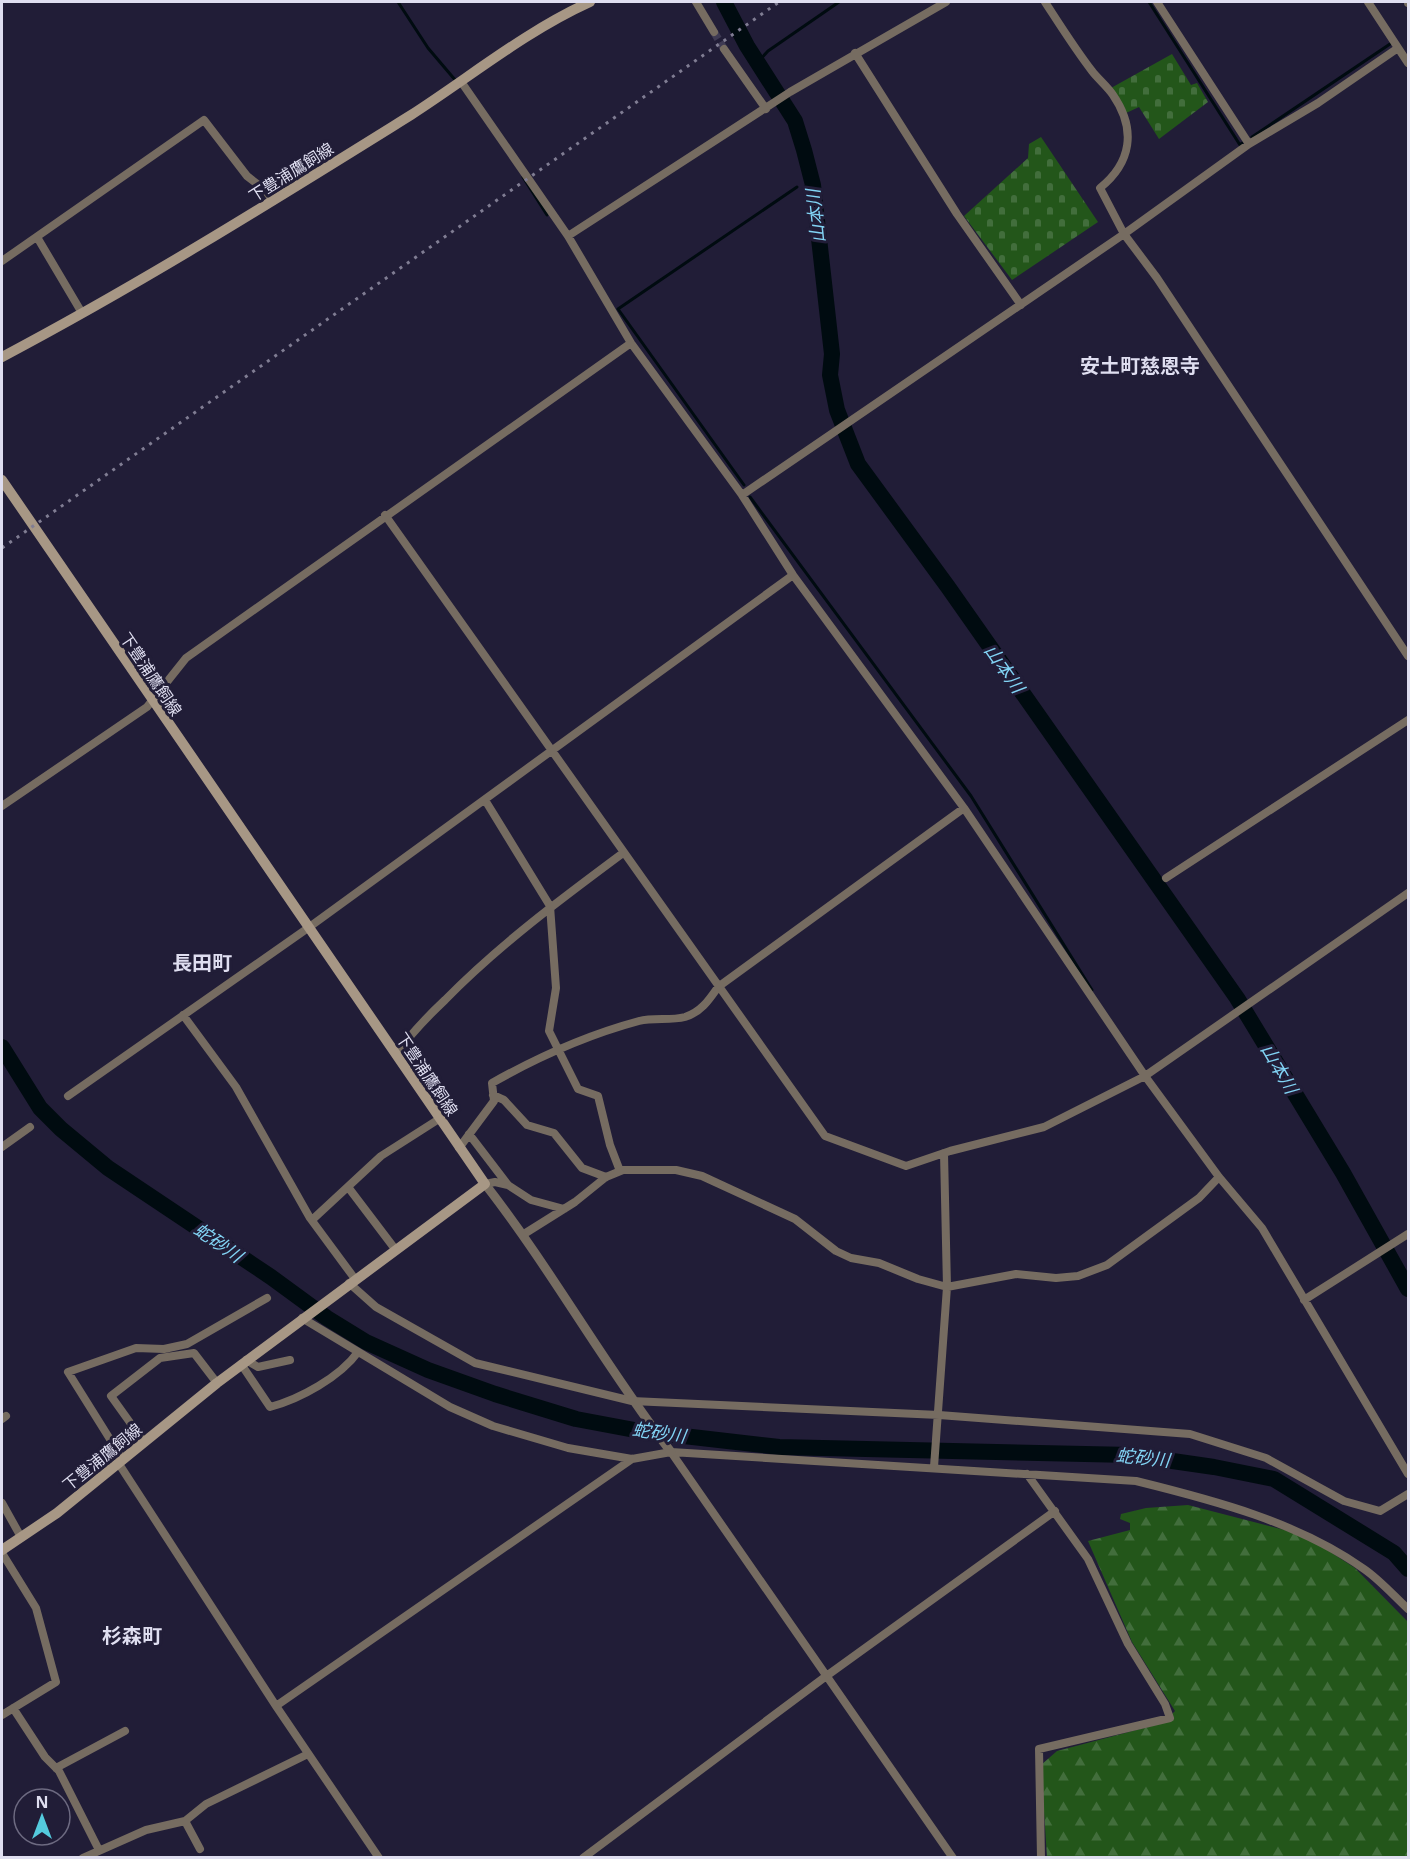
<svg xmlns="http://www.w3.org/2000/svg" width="1410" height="1859" viewBox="0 0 1410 1859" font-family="'Open Sans','Noto Sans JP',sans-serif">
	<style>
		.forest { fill: url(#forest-firs) }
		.cemetery { fill: url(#cemetery-stones) }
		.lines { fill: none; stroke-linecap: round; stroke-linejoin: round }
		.stream { stroke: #000b10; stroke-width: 3 }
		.river { stroke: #000b10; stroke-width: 16 }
		.minor-tunnel { stroke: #3e3a53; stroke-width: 8; stroke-dasharray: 8 4; stroke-linecap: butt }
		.minor { stroke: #766c61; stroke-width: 8 }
		.tertiary { stroke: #766c61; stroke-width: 9 }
		.secondary { stroke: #a79785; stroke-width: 10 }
		.rail { stroke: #807d93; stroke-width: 3; stroke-dasharray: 3 6; stroke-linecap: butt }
		.labels { text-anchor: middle; stroke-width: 6; stroke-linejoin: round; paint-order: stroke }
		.street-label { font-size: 16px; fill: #dfdef0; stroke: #211d37 }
		.water-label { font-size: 18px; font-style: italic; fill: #82d4f5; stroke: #211d37 }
		.quarter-label { font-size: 20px; font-weight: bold; fill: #dfdef0; stroke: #211d37 }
	</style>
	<defs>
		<pattern id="forest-firs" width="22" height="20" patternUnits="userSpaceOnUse" patternTransform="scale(1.5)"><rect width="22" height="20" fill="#23561a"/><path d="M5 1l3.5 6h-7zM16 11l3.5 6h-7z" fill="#426e3c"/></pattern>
		<pattern id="cemetery-stones" width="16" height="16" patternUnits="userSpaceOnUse" patternTransform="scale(1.5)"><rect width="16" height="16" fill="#23561a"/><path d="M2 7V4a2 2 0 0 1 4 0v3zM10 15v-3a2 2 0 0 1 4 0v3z" fill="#426e3c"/></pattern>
	</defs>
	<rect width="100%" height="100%" fill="#211d37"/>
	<path class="forest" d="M 1188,1505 L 1304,1535 L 1355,1568 L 1408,1622 L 1408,1857 L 1047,1857 L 1041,1765 L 1057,1751 L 1163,1723 L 1175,1711 L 1132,1642 L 1088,1541 L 1130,1530 L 1130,1523 L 1120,1519 L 1121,1514 L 1146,1508 Z"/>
	<path class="cemetery" d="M 1172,54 L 1191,85 L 1197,83 L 1208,102 L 1159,139 L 1139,107 L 1124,114 L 1111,88 Z
		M 1041,137 L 1098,222 L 1012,280 L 964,216 L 1028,158 L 1029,144 Z"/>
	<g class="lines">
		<path class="stream" d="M 398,2 L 428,48 L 456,81
			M 1149,2 L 1240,145 L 1242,143
			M 757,63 L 768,51 L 839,2
			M 1252,137 L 1390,44
			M 523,177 L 547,215
			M 805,187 L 813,185
			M 744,485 L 618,309 L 797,187
			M 750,497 L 971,796 L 1092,990"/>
		<path class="river" d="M 724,2 L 747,46 L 795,121 L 804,150 L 813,185 L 832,354 L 830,375 L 837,410 L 858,464 L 948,587 L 1237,998 L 1343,1173 L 1408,1289
			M 2,1047 L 40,1108 L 61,1129 L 108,1168 L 271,1277 L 327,1318 L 366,1342 L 428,1370 L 495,1394 L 576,1419 L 640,1431 L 779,1447 L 1131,1455 L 1214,1467 L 1274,1479 L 1394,1553 L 1408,1569"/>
		<path class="minor-tunnel" d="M 714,32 L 724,49"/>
		<path class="minor" d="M 696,2 L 714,32
			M 1045,2 C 1060,25 1075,49 1092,71 C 1098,79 1107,86 1113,95 C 1137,130 1131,163 1100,188 L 1124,234 L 1157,278 L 1408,656
			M 1157,2 L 1249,144
			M 1368,2 L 1408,63
			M 1408,2 L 1408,3
			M 724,49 L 766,109
			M 855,53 L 957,214 L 1021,305
			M 462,83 L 568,236 L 631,343 L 742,495 L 793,575 L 964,808 L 1145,1076 L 1219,1177 L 1262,1228 L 1408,1474
			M 568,236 L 790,92 L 946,2
			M 37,237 L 82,313
			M 2,261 L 204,120 L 247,176 L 265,190 L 273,201
			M 742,495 L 1124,234 L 1249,144 L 1318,103 L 1398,48
			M 385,515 L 825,1136 L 906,1166 L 950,1151 L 1044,1127 L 1145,1076 L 1408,893
			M 485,800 L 550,906 L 556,988 L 549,1031 L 578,1089 L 598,1096 L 610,1145 L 620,1171
			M 2,806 L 147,707 L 186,658 L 631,343
			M 1166,878 L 1408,720
			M 183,1015 L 236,1087 L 310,1218 L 355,1279
			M 396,1055 C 410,1034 427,1017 445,1000 C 499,945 561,899 623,853
			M 493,1095 L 504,1100 L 527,1125 L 554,1133 L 582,1168 L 606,1177
			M 68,1096 L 308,928 L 793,575
			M 469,1134 L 508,1185 L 531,1200 L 564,1209
			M 2,1147 L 30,1127
			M 459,1148 L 494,1101 L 492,1083 C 538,1057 587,1035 639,1021 C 654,1017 670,1021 685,1017 C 701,1012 709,1000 718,987 L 964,808
			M 485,1184 L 495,1182 L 508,1185
			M 348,1187 L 395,1249
			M 312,1220 L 381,1156 L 439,1119
			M 524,1234 L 575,1202 L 606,1177 L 623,1170 L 676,1170 L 702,1176 L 795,1219 L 836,1251 L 851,1258 L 879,1263 L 918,1279 L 947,1287 L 1016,1274 L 1056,1278 L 1078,1276 L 1107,1265 L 1199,1198 L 1219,1177
			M 349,1283 L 376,1307 L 475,1363 L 632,1401 L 939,1415 L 1190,1434 L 1266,1458 L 1344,1501 L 1380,1511 L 1408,1494
			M 1304,1300 L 1408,1234
			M 302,1318 L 450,1407 L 493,1426 L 568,1448 L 632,1459 L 671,1452 L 1136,1481 C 1213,1500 1298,1522 1364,1569 C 1380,1580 1394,1596 1408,1609
			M 246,1360 L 258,1367 L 290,1360
			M 241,1364 L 270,1407 C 300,1399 340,1377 358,1352
			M 2,1419 L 6,1416
			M 144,1442 L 111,1396 L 160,1358 L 194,1353 L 217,1383
			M 671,1452 L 953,1858
			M 123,1460 L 68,1372 L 136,1348 L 164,1349 L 187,1344 L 267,1298
			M 119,1464 L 276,1706 L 379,1858
			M 934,1467 L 947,1287 L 944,1153
			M 1027,1474 L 1088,1559 L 1128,1644 L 1165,1704 L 1170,1718 L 1039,1749 L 1041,1858
			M 2,1503 L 21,1537
			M 2,1553 L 36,1608 L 56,1682 L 2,1715
			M 276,1706 L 632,1459
			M 13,1708 L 45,1757 L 59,1771 L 99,1850
			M 56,1768 L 125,1731
			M 185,1821 L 206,1804 L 308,1754
			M 83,1858 L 146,1830 L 185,1821 L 200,1849
			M 583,1858 L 825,1677 L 1055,1511"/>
		<path class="tertiary" d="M 485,1184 C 552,1270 604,1365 671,1452"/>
		<path class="secondary" d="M 2,357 C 142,283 276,199 411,115 C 470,77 526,31 590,2
			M 2,480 L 485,1184 L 217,1383 L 57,1513 L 2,1550"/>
		<path class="rail" d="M 2,548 L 779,2"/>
	</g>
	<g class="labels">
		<g class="street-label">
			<text transform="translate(291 172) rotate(-32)" y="6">下豊浦鷹飼線</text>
			<text transform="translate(151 674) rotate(56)" y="6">下豊浦鷹飼線</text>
			<text transform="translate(427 1074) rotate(56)" y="6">下豊浦鷹飼線</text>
			<text transform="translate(102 1457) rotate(-39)" y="6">下豊浦鷹飼線</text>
		</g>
		<g class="water-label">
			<text transform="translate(816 216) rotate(-96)" y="6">山本川</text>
			<text transform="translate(1004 669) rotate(55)" y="6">山本川</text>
			<text transform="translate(1279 1069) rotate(60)" y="6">山本川</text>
			<text transform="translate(218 1243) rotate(35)" y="6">蛇砂川</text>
			<text transform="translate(659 1433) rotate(8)" y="6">蛇砂川</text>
			<text transform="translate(1143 1458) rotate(6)" y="6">蛇砂川</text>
		</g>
		<g class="quarter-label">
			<text x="1140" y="373">安土町慈恩寺</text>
			<text x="202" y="970">長田町</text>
			<text x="132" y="1643">杉森町</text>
		</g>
	</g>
	<rect width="1410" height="1859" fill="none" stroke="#dfdef0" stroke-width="6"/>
	<g transform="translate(42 1817)"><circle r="28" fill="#211d37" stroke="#6d6a81" stroke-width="1.5"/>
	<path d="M0-4.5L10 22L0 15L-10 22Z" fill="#54cadd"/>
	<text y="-9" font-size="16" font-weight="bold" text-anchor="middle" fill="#dfdef0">N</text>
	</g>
</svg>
